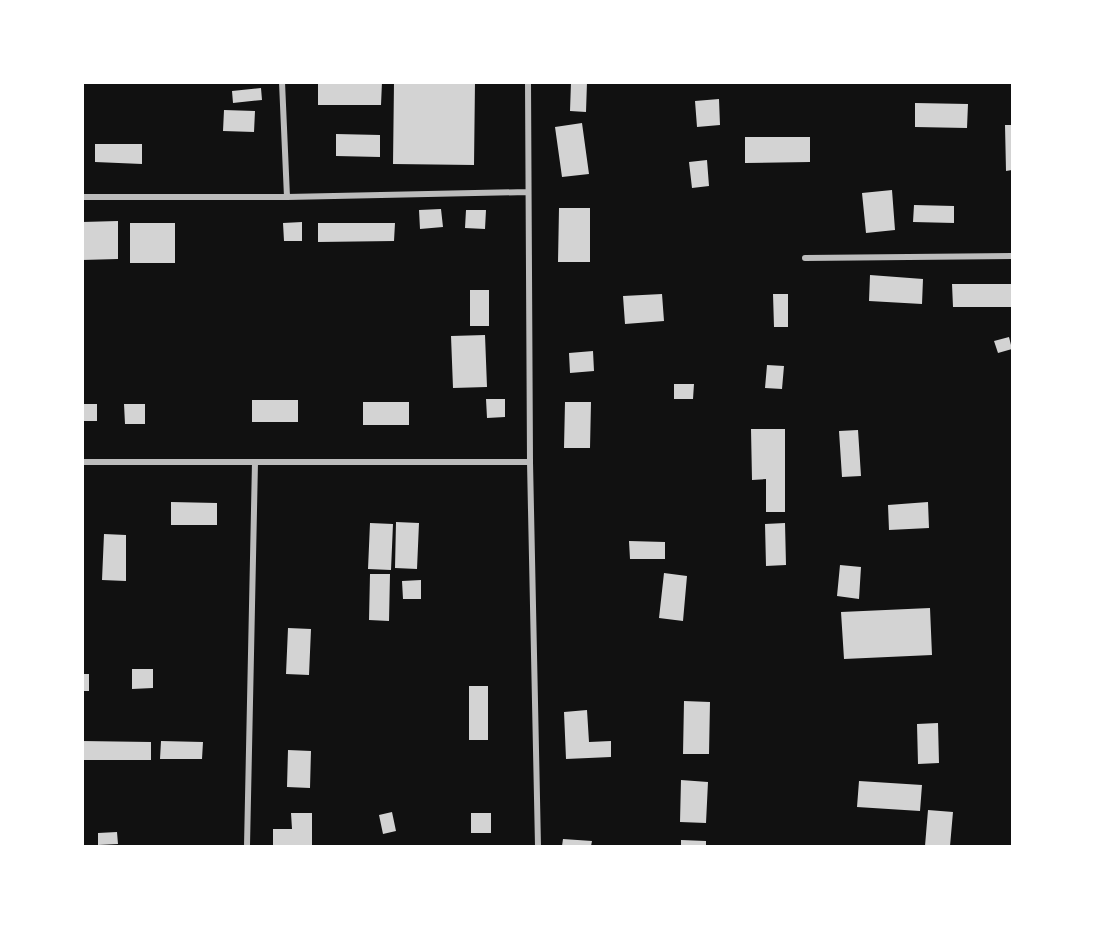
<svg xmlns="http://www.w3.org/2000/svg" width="1095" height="929" viewBox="0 0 1095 929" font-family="'Open Sans',sans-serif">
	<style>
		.building { fill: #d3d3d3 }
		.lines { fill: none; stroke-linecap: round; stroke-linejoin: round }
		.minor { stroke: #bcbcbc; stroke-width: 6 }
	</style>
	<rect width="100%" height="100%" fill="#111"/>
	<path class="building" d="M 318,82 L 382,82 L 381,105 L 318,105 Z
		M 394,82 L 475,82 L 474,165 L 393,164 Z
		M 571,82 L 587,82 L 586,112 L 570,111 Z
		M 261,88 L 262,100 L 233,103 L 232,91 Z
		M 719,99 L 720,125 L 697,127 L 695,101 Z
		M 915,103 L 968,104 L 967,128 L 915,127 Z
		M 224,110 L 255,111 L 254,132 L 223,131 Z
		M 582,123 L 589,174 L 562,177 L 555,127 Z
		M 1005,125 L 1012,125 L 1012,170 L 1006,171 Z
		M 336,134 L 380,135 L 380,157 L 336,156 Z
		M 745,137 L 810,137 L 810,162 L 745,163 Z
		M 95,144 L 142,144 L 142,164 L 95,162 Z
		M 707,160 L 709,186 L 692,188 L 689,162 Z
		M 892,190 L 895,230 L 866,233 L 862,193 Z
		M 914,205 L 954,206 L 954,223 L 913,222 Z
		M 559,208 L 590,208 L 590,262 L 558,262 Z
		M 441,209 L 443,227 L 420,229 L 419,210 Z
		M 466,210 L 486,210 L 485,229 L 465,228 Z
		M 118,221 L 118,259 L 82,260 L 82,222 Z
		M 302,222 L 302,241 L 284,241 L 283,223 Z
		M 130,223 L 175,223 L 175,263 L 130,263 Z
		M 318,223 L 395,223 L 394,241 L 318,242 Z
		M 870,275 L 923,279 L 922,304 L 869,301 Z
		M 952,284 L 1012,284 L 1012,307 L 953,307 Z
		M 470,290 L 489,290 L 489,326 L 470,326 Z
		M 662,294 L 664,321 L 625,324 L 623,296 Z
		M 773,294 L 788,294 L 788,327 L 774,327 Z
		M 485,335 L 487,387 L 453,388 L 451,336 Z
		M 1009,337 L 1012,349 L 998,353 L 994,341 Z
		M 593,351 L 594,371 L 570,373 L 569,353 Z
		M 767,365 L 784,366 L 782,389 L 765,388 Z
		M 674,384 L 694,384 L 693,399 L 674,399 Z
		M 486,399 L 505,399 L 505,417 L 487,418 Z
		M 252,400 L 298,400 L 298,422 L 252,422 Z
		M 363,402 L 409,402 L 409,425 L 363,425 Z
		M 565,402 L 591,402 L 590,448 L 564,448 Z
		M 82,404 L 97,404 L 97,421 L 82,421 Z
		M 124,404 L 145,404 L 145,424 L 125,424 Z
		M 751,429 L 785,429 L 785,512 L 766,512 L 766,479 L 752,480 Z
		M 858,430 L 861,476 L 842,477 L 839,431 Z
		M 171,502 L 217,503 L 217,525 L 171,525 Z
		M 928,502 L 929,528 L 889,530 L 888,505 Z
		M 396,522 L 419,523 L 417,569 L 395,568 Z
		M 370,523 L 393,524 L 391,570 L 368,569 Z
		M 785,523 L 786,565 L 766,566 L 765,524 Z
		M 104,534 L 126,535 L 126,581 L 102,580 Z
		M 629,541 L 665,542 L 665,559 L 630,559 Z
		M 840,565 L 861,567 L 859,599 L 837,596 Z
		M 664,573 L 687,576 L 683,621 L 659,618 Z
		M 370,574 L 390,574 L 389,621 L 369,620 Z
		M 421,580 L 421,599 L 403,599 L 402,581 Z
		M 930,608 L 932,655 L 844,659 L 841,612 Z
		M 288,628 L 311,629 L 309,675 L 286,674 Z
		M 132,669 L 153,669 L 153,688 L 132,689 Z
		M 82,674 L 89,674 L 89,691 L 82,691 Z
		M 469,686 L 488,686 L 488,740 L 469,740 Z
		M 684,701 L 710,702 L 709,754 L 683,754 Z
		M 587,710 L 589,742 L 611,741 L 611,757 L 566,759 L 564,712 Z
		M 938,723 L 939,763 L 918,764 L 917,724 Z
		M 82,741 L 151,742 L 151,760 L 82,760 Z
		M 161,741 L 203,742 L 202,759 L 160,759 Z
		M 288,750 L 311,751 L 310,788 L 287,787 Z
		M 681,780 L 708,782 L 706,823 L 680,822 Z
		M 859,781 L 922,785 L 920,811 L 857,807 Z
		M 928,810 L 953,812 L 950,846 L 925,846 Z
		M 392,812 L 396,831 L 383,834 L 379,815 Z
		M 291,813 L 312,813 L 312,846 L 273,846 L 273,829 L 292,829 Z
		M 471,813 L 491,813 L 491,833 L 471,833 Z
		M 117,832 L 118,844 L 98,845 L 98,833 Z
		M 563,839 L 592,841 L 591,846 L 562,846 Z
		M 681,840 L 706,841 L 706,846 L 681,846 Z"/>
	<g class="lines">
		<path class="minor" d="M 282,82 L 287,197
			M 528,82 L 530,462 L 538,846
			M 82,197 L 287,197 L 527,192
			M 805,258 L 1012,256
			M 82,462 L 530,462
			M 247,846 L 255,462"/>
	</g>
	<rect width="1095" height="929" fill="none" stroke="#ffffff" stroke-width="168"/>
</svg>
